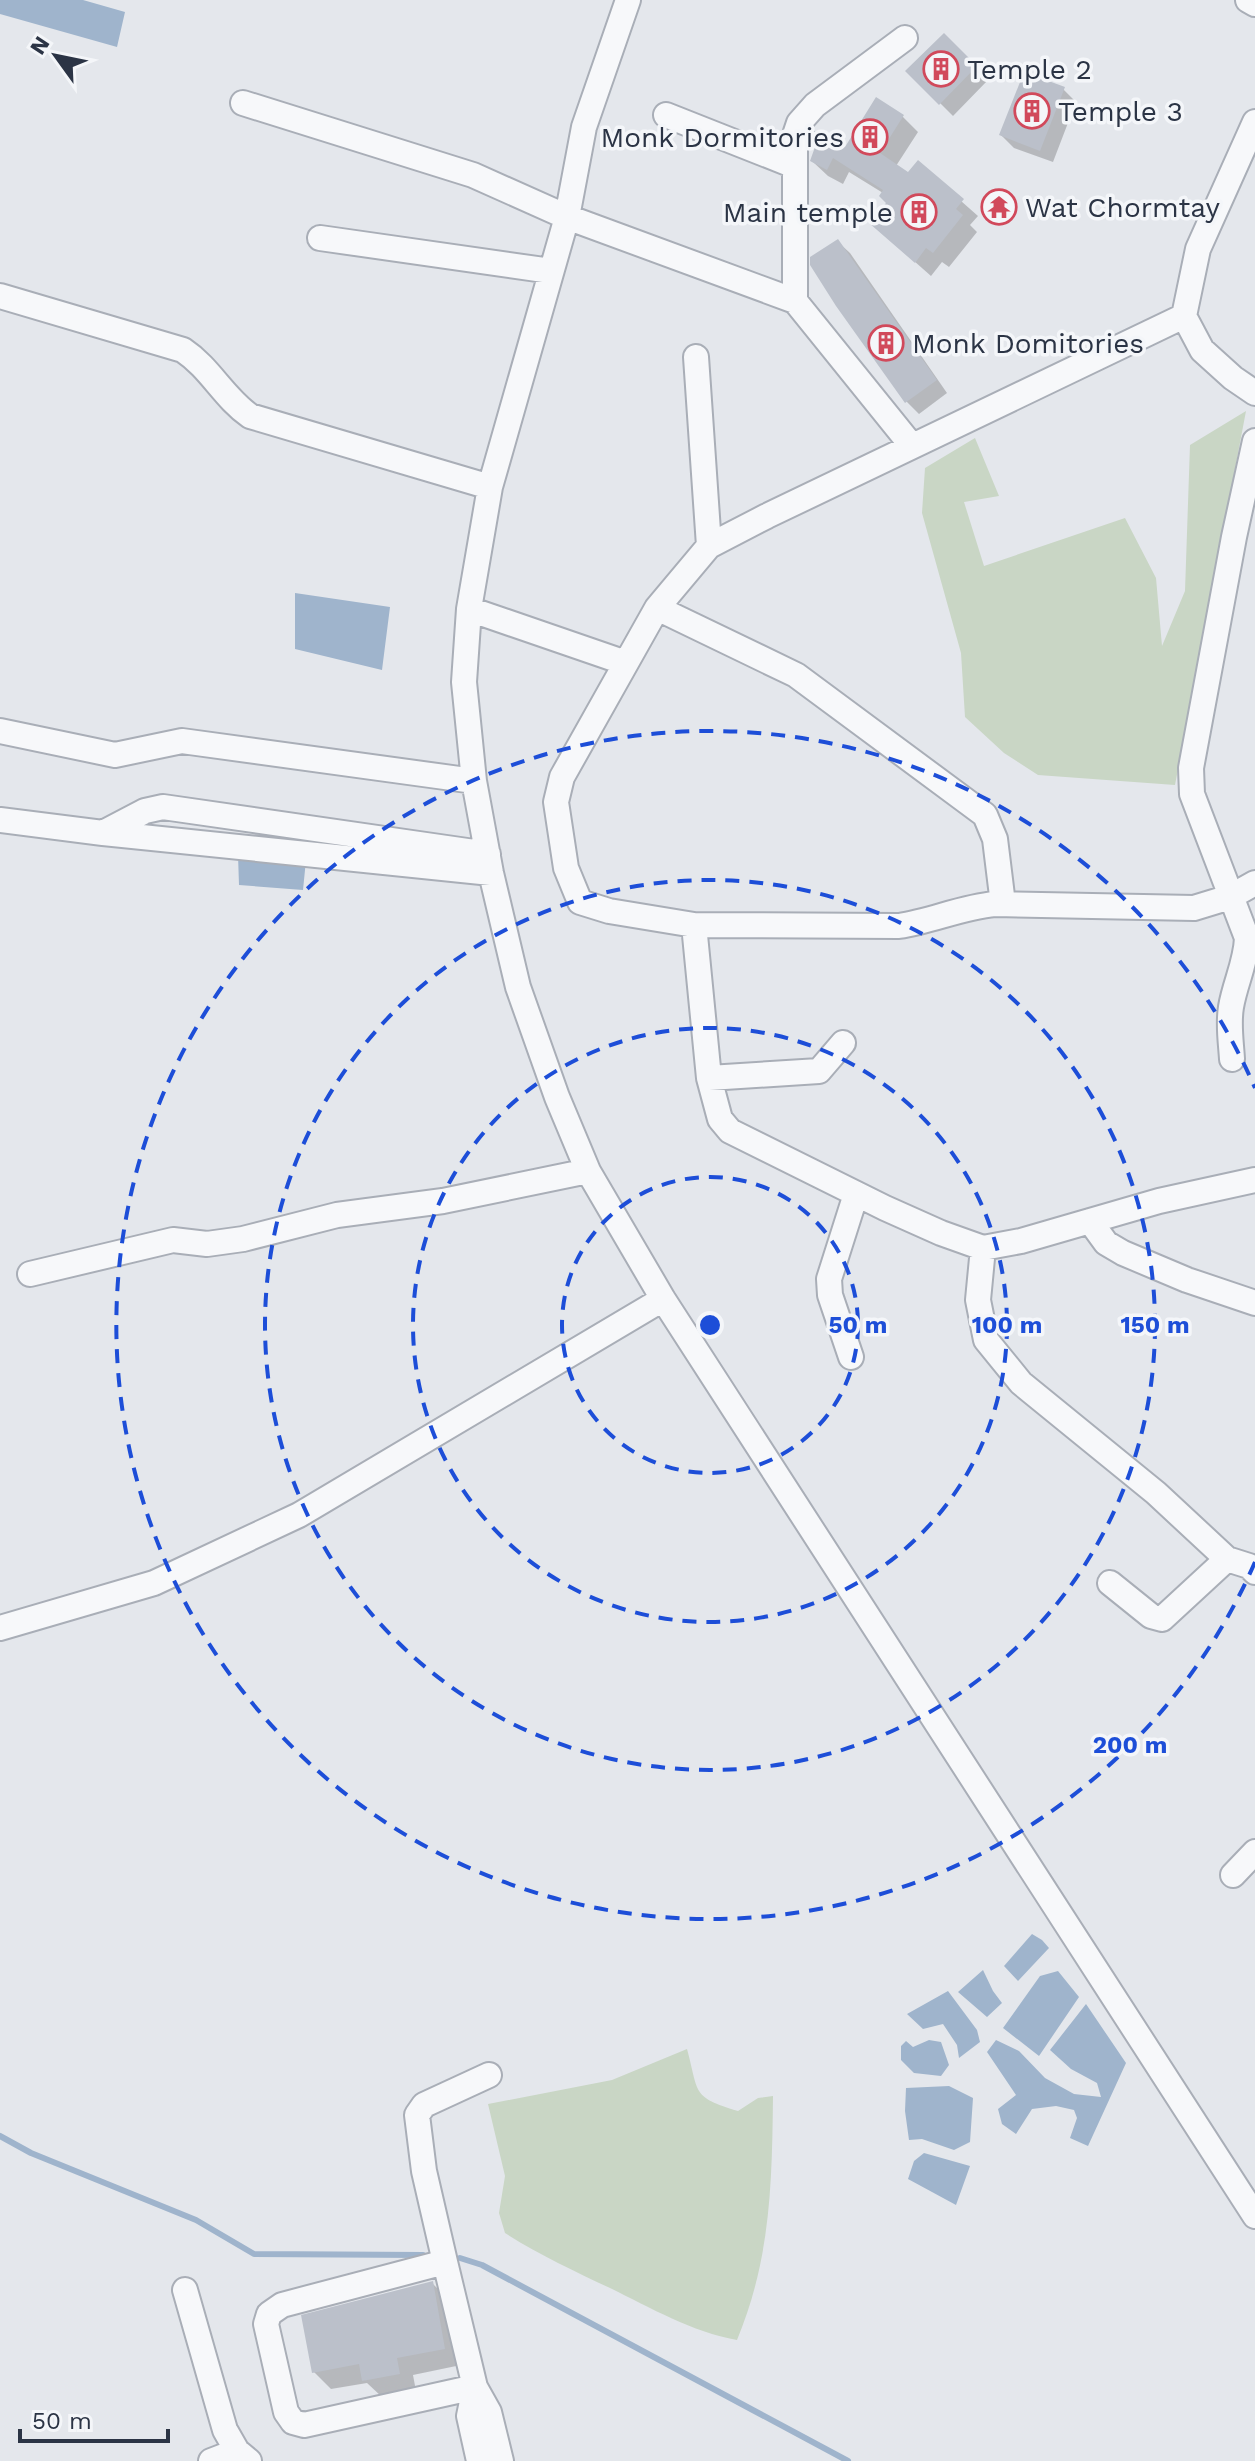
<svg xmlns="http://www.w3.org/2000/svg" width="1255" height="2461" viewBox="0 0 1255 2461" font-family="'Work Sans',sans-serif">
	<style>
		.green { fill: #c9d6c5 }
		.water { fill: #9fb4cc }
		.shadow { fill: #0003 }
		.lines { fill: none; stroke-linecap: round; stroke-linejoin: round }
		.stream { stroke: #9fb4cc; stroke-width: 6 }
		.building { fill: #bbc0ca }
		.minor-casing { stroke: #a9aeb7; stroke-width: 28 }
		.minor { stroke: #f7f8fa; stroke-width: 24 }
		.ring { fill: none; stroke: #1d4ed8; stroke-width: 4; stroke-dasharray: 14 10 }
		.labels { text-anchor: middle; stroke-width: 7; stroke-linejoin: round; paint-order: stroke }
		.poi-label { font-size: 28px; fill: #2b3445; stroke: #f4f6f9; text-anchor: start }
		.centre { fill: #1d4ed8; stroke: #f4f6f9; stroke-width: 4 }
		.ring-label { font-size: 24px; text-anchor: middle; font-weight: bold; fill: #1d4ed8; stroke: #f4f6f9; stroke-width: 7; stroke-linejoin: round; paint-order: stroke }
	</style>
	<rect width="100%" height="100%" fill="#e4e7ec"/>
	<path class="green" d="M 1246,411 L 1175,785 L 1038,775 L 1004,753 L 965,717 L 961,653 L 922,513 L 925,468 L 975,438 L 999,496 L 964,502 L 984,566 L 1125,518 L 1156,578 L 1162,646 L 1185,591 L 1190,445 Z
		M 687,2049 C 699,2093 691,2097 738,2111 L 758,2098 L 773,2096 C 772,2182 771,2258 737,2340 C 692,2332 651,2308 610,2288 C 574,2271 538,2254 505,2233 L 499,2213 L 505,2176 L 488,2104 L 612,2080 Z"/>
	<path class="water" d="M 0,0 L 83,0 L 125,12 L 117,47 L 0,14 Z
		M 295,593 L 390,607 L 382,670 L 295,649 Z
		M 238,855 L 306,860 L 303,890 L 239,885 Z
		M 1032,1934 L 1042,1940 L 1049,1948 L 1018,1981 L 1004,1966 Z
		M 983,1970 L 993,1991 L 1002,2003 L 987,2017 L 958,1992 Z
		M 1058,1971 L 1079,1997 L 1039,2056 L 1003,2028 L 1040,1976 Z
		M 948,1991 L 977,2030 L 980,2042 L 959,2058 L 957,2045 L 943,2024 L 923,2029 L 907,2014 Z
		M 1086,2004 L 1126,2063 L 1088,2146 L 1070,2138 L 1077,2118 L 1074,2110 L 1056,2106 L 1032,2109 L 1016,2134 L 1002,2124 L 998,2109 L 1016,2095 L 987,2052 L 996,2040 L 1019,2051 L 1045,2078 L 1074,2094 L 1101,2097 L 1097,2083 L 1071,2069 L 1050,2050 Z
		M 929,2040 L 941,2042 L 949,2065 L 941,2076 L 914,2073 L 901,2060 L 901,2046 L 906,2041 L 913,2047 Z
		M 949,2086 L 973,2098 L 970,2142 L 954,2150 L 922,2139 L 909,2140 L 905,2111 L 906,2088 Z
		M 924,2153 L 970,2166 L 956,2205 L 908,2179 L 914,2161 Z"/>
	<path class="shadow" d="M 944,35 L 988,80 L 953,116 L 908,71 Z
		M 1063,89 L 1076,102 L 1053,162 L 1014,148 L 1001,135 Z
		M 877,100 L 903,117 L 918,132 L 896,166 L 909,175 L 918,163 L 978,216 L 970,225 L 977,232 L 949,267 L 942,262 L 931,276 L 871,223 L 888,203 L 883,193 L 849,172 L 843,184 L 828,176 L 812,161 L 845,149 Z
		M 838,242 L 850,253 L 947,393 L 919,414 L 907,402 L 838,305 Z
		M 432,2283 L 449,2300 L 461,2365 L 413,2375 L 416,2391 L 382,2397 L 367,2383 L 331,2389 L 314,2372 Z"/>
	<g class="lines">
		<path class="stream" d="M 0,2136 L 31,2153 L 196,2220 L 254,2254 L 423,2255
			M 460,2258 L 482,2265 L 848,2461"/>
	</g>
	<path class="building" d="M 944,33 L 977,66 L 939,105 L 905,71 Z
		M 1024,72 L 1065,87 L 1040,151 L 999,135 Z
		M 876,97 L 904,115 L 880,153 L 908,172 L 918,160 L 964,199 L 956,209 L 963,215 L 933,253 L 926,248 L 915,263 L 869,223 L 886,203 L 879,196 L 883,190 L 833,158 L 827,170 L 810,161 L 815,147 L 810,143 L 813,130 L 845,147 Z
		M 838,239 L 937,380 L 905,403 L 836,306 L 810,265 L 810,257 Z
		M 433,2281 L 445,2349 L 397,2358 L 400,2374 L 362,2381 L 359,2364 L 312,2373 L 301,2315 Z"/>
	<g class="lines">
		<defs>
			<path id="minor" d="M 628,0 L 584,127 L 567,217 L 490,487 L 469,609 L 464,682 L 474,781 L 491,873 L 518,987 L 557,1097 L 588,1171 L 663,1299 L 1255,2216
				M 1248,0 L 1255,4
				M 243,103 L 473,175 L 567,217 L 795,301 L 912,446
				M 666,115 L 795,166
				M 1255,122 L 1198,249 L 1184,316 L 1202,350 L 1233,378 L 1255,393
				M 320,238 L 551,271
				M 0,296 L 183,350 C 210,368 224,398 250,416 L 490,487
				M 795,301 L 795,135 L 799,123 L 815,105 L 905,38
				M 1184,316 L 767,516 L 709,546 L 657,608 L 562,777 L 556,802 L 566,868 L 580,902 L 609,911 L 694,925 L 709,1078 L 720,1119 L 730,1131 L 885,1208 L 941,1233 L 983,1248 L 1021,1241 L 1159,1201 L 1255,1180
				M 696,357 L 709,546
				M 657,608 L 796,675 L 985,815 L 995,839 L 1003,904
				M 469,609 L 626,663
				M 0,731 L 115,755 L 182,741 L 474,781
				M 0,820 L 103,833 L 491,873
				M 103,833 L 145,811 L 163,807 L 488,854
				M 694,925 L 899,926 C 932,921 962,907 995,904 L 1194,908 L 1230,897 L 1255,883
				M 1232,1059 C 1231,1042 1228,1024 1231,1007 C 1235,983 1246,963 1247,938 L 1192,794 L 1191,768 L 1234,537 L 1255,441
				M 709,1078 L 819,1071 L 843,1043
				M 1090,1221 L 1106,1243 L 1123,1253 L 1187,1280 L 1255,1303
				M 983,1248 L 978,1300 L 986,1340 L 1021,1383 L 1156,1493 L 1227,1559 L 1249,1566 L 1255,1572
				M 30,1274 L 173,1240 L 207,1244 L 243,1239 L 337,1215 L 443,1201 L 588,1171
				M 851,1357 L 830,1295 L 829,1279 L 856,1194
				M 1110,1583 L 1151,1616 L 1162,1619 L 1227,1559
				M 0,1628 L 154,1583 L 299,1515 L 663,1299
				M 1233,1875 L 1255,1852
				M 489,2075 L 424,2105 L 417,2115 L 424,2171 L 445,2262 L 475,2387 L 489,2412 L 501,2461
				M 445,2262 L 282,2305 L 269,2314 L 266,2324 L 286,2412 L 293,2422 L 304,2425 L 475,2387
				M 185,2290 L 225,2430 L 237,2451 L 249,2461
				M 475,2387 L 469,2416 L 479,2461
				M 211,2461 L 237,2451"/>
		</defs>
		<use href="#minor" class="minor-casing"/>
		<use href="#minor" class="minor"/>
	</g>
	<g class="ring">
		<circle cx="710" cy="1325" r="148"/>
		<circle cx="710" cy="1325" r="297"/>
		<circle cx="710" cy="1325" r="445"/>
		<path d="M1255 1562A594 594 0 1 1 1255 1088"/>
	</g>
	<defs>
		<symbol id="building-ring" viewBox="-11 -11 22 22"><circle r="9.5" fill="#f4f6f9" stroke="#d1495b" stroke-width="1.5"/><path d="M-4-6H4V6H1V3H-1V6H-4ZM-2.5-4.3h1.7v1.8h-1.7ZM.8-4.3h1.7v1.8H.8ZM-2.5-1h1.7V.8h-1.7ZM.8-1h1.7V.8H.8Z" fill="#d1495b"/></symbol>
		<symbol id="temple-ring" viewBox="-11 -11 22 22"><circle r="9.5" fill="#f4f6f9" stroke="#d1495b" stroke-width="1.5"/><path d="M0-6L5-2H3V0L6.5 2.5H4V6H1.5V3h-3V6H-4V2.5H-6.5L-3 0V-2H-5Z" fill="#d1495b"/></symbol>
	</defs>
	<g fill-rule="evenodd">
		<use href="#building-ring" x="921" y="49" width="40" height="40"/>
		<use href="#building-ring" x="1012" y="91" width="40" height="40"/>
		<use href="#building-ring" x="850" y="117" width="40" height="40"/>
		<use href="#temple-ring" x="979" y="187" width="40" height="40"/>
		<use href="#building-ring" x="899" y="192" width="40" height="40"/>
		<use href="#building-ring" x="866" y="323" width="40" height="40"/>
	</g>
	<g class="labels">
		<g class="poi-label">
			<text x="967" y="79">Temple 2</text>
			<text x="1058" y="121">Temple 3</text>
			<text x="844" y="147" text-anchor="end">Monk Dormitories</text>
			<text x="1025" y="217">Wat Chormtay</text>
			<text x="893" y="222" text-anchor="end">Main temple</text>
			<text x="912" y="353">Monk Domitories</text>
		</g>
	</g>
	<circle cx="710" cy="1325" r="12" class="centre"/>
	<g class="ring-label">
		<text x="858" y="1333">50 m</text>
		<text x="1007" y="1333">100 m</text>
		<text x="1155" y="1333">150 m</text>
		<text x="1130" y="1753">200 m</text>
	</g>
	<g transform="translate(56 56) rotate(303)" stroke="#f4f6f9" stroke-width="6" paint-order="stroke">
	<path d="M0-6L14 30L0 20L-14 30Z" fill="#2b3445"/>
	<text y="-12" font-size="22" font-weight="bold" text-anchor="middle" fill="#2b3445">N</text>
	</g>
	<path d="M20 2429v12h148v-12" fill="none" stroke="#2b3445" stroke-width="4"/>
	<text x="32" y="2429" font-size="24" fill="#2b3445" stroke="#f4f6f9" stroke-width="6" paint-order="stroke">50 m</text>
</svg>
